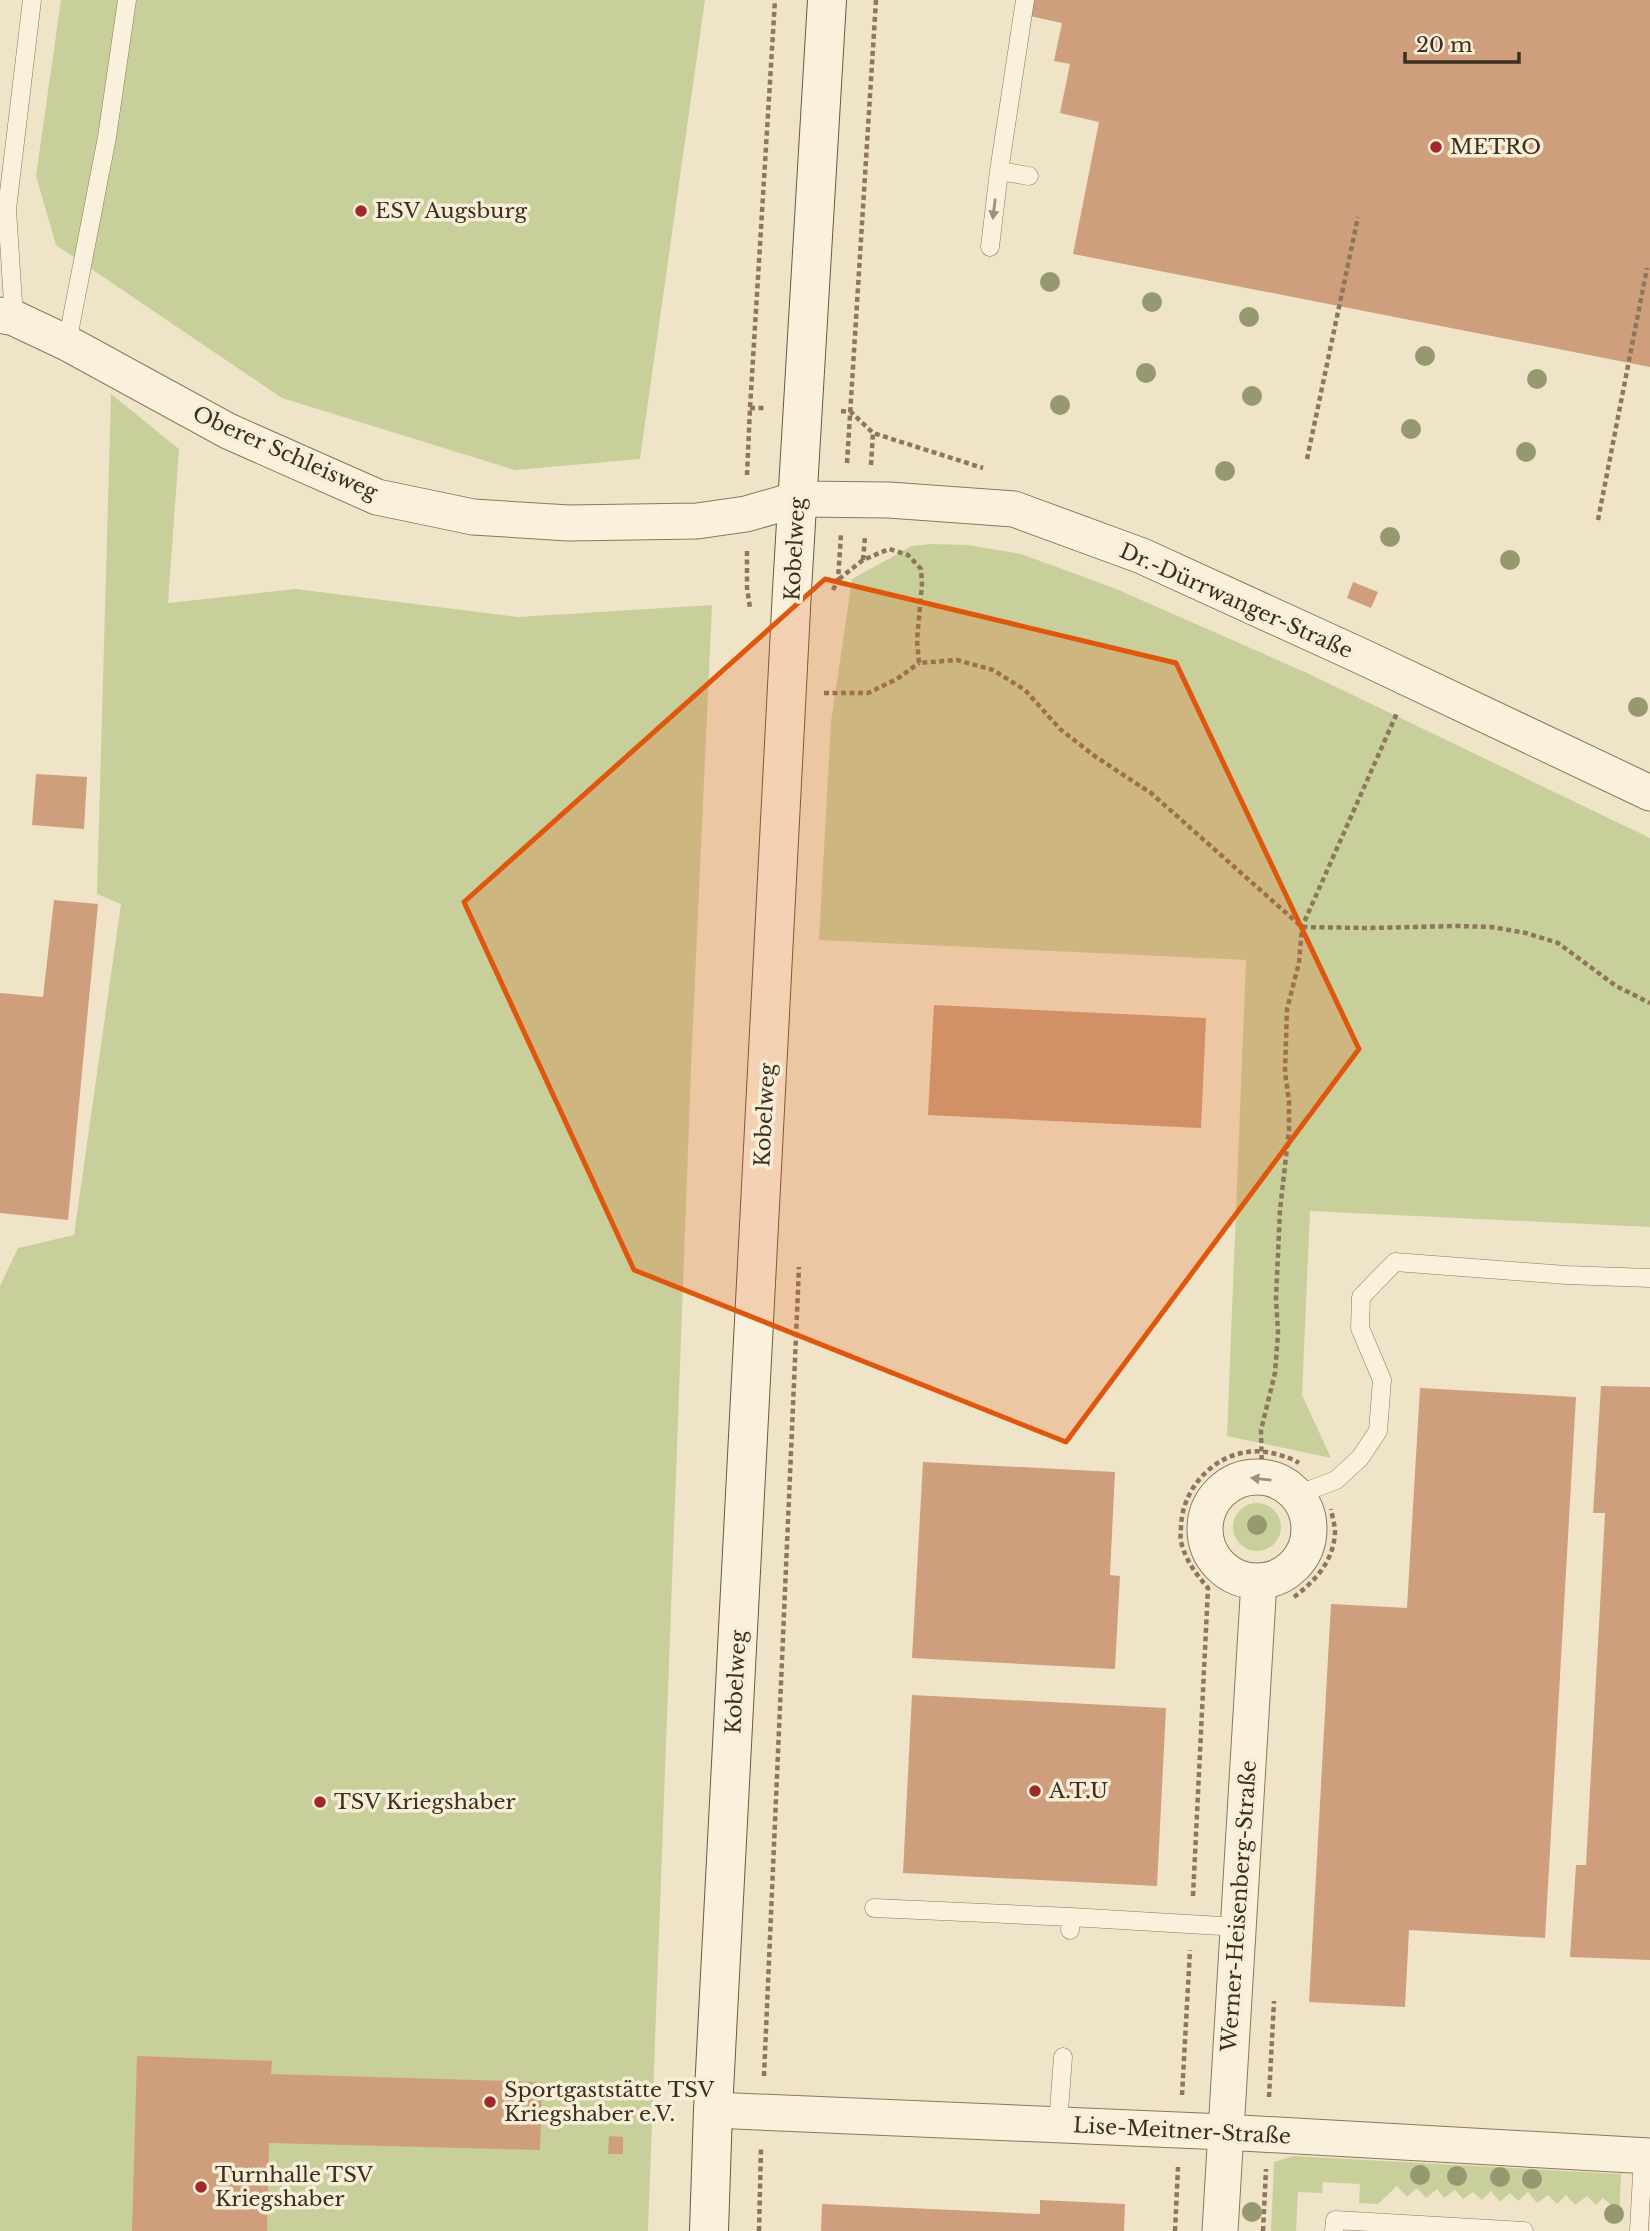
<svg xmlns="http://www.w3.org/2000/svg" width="1650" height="2231" viewBox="0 0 1650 2231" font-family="'Libre Baskerville',serif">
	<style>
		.green { fill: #c9cf9b }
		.building { fill: #cf9f7d }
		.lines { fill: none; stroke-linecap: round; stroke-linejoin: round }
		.lane-casing { stroke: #8d765c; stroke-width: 19 }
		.street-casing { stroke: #8d765c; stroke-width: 37 }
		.secondary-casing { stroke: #6f573f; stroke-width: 40 }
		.path { stroke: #8d765c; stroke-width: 4.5; stroke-dasharray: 5 3.5; stroke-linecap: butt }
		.lane { stroke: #faf1dc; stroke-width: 18 }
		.street { stroke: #faf1dc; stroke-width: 35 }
		.secondary { stroke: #faf1dc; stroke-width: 38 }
		.tree { fill: #96986f }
		.oneway { fill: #9c907e }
		.marked { fill: #df570d; fill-opacity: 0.2; stroke: #df570d; stroke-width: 5; stroke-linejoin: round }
		.poi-dot { fill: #9e2a2b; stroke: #f7eed8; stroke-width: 2.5 }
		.labels { text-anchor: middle; stroke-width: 7; stroke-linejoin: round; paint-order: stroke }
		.poi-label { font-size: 21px; fill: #3d2e20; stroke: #f7eed8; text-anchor: start }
		.street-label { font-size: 21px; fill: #3d2e20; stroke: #f7eed8 }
	</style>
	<rect width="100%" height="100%" fill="#f0e4c8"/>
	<path class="green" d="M 61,0 L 705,0 L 640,459 L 515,470 L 282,398 L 56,245 L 36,176 Z
		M 111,394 L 179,449 L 168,603 L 296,589 L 518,617 L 712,605 L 691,1069 L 648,2231 L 0,2231 L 0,1286 L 18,1248 L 74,1235 L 121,904 L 97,894 Z
		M 931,544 L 968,545 L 1021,554 L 1114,588 L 1307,673 L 1650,838 L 1650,1227 L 1310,1211 L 1302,1395 L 1331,1458 L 1227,1436 L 1246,960 L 819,940 L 831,722 L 852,579 L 912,546 Z
		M1233 1527a24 24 0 1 1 48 0a24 24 0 1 1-48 0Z
		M 1293,2156 L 1621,2174 L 1619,2221 L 1605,2220 L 1613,2207 L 1603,2198 L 1596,2205 L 1587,2196 L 1575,2205 L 1566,2195 L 1557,2204 L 1548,2195 L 1537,2203 L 1528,2192 L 1518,2201 L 1510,2193 L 1500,2202 L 1491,2191 L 1482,2200 L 1473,2192 L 1463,2199 L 1455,2190 L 1444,2198 L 1437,2189 L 1426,2198 L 1417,2188 L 1407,2197 L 1397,2186 L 1378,2204 L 1359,2203 L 1360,2184 L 1323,2182 L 1322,2193 L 1298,2192 L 1296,2231 L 1271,2231 L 1274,2162 Z"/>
	<path class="building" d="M 1034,0 L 1650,0 L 1650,367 L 1073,254 L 1099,122 L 1060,113 L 1070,64 L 1054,61 L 1062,23 L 1030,16 Z
		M 1353,582 L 1378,592 L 1371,608 L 1347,598 Z
		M 36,774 L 87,777 L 84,829 L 32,825 Z
		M 54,900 L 98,904 L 68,1220 L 0,1213 L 0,993 L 43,997 Z
		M 934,1005 L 1206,1018 L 1201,1128 L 928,1115 Z
		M 1601,1386 L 1650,1387 L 1650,1960 L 1570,1957 L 1576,1865 L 1586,1865 L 1605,1513 L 1593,1513 Z
		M 1420,1388 L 1576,1397 L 1545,1938 L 1409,1930 L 1405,2007 L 1309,2002 L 1331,1604 L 1407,1608 Z
		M 923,1462 L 1115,1472 L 1110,1575 L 1120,1576 L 1115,1669 L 912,1658 Z
		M 912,1695 L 1166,1708 L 1157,1886 L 903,1873 Z
		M 137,2056 L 272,2061 L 271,2074 L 542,2082 L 540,2150 L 269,2143 L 267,2231 L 132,2231 Z
		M 609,2136 L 623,2137 L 623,2154 L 608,2154 Z
		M 1040,2200 L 1125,2204 L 1124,2231 L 821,2231 L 822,2204 L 1040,2214 Z"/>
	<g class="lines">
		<defs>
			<path id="lane" d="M 999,171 L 1029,176
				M 990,247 L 999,171 L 1025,0
				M 14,318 L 7,209 L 32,0
				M 67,343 L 107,137 L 127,0
				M 1297,1495 L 1336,1480 L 1360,1458 L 1378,1431 L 1382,1380 L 1360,1328 L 1361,1297 L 1395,1262 L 1566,1275 L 1650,1278
				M 874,1908 L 1071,1917 L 1070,1930
				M 1071,1917 L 1238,1927
				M 1058,2124 L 1063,2057
				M 1334,2231 L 1335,2220 L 1524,2231
				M 1639,2231 L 1643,2156"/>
			<path id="street" d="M 0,315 L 14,318 L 67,343 L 228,431 L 377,497 L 473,517 L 569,523 L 697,521 L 746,514 L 798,499 L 889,500 L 1014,509 L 1142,556 L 1363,657 L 1650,793
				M1205 1529a52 52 0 1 1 104 0a52 52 0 1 1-104 0Z
				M 713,2110 L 1224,2132 L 1650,2156
				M 1220,2231 L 1259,1581"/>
			<path id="secondary" d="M 709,2231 L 713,2110 L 792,590 L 827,0"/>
		</defs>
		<use href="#lane" class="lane-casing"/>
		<use href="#street" class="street-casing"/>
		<use href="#secondary" class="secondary-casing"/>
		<path class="path" d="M 750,408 L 766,408
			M 841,411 L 851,412 L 873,433 L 983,468
			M 1307,459 L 1358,217
			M 847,463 L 876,0
			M 871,465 L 873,433
			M 747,475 L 750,408 L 775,0
			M 1598,520 L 1647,268
			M 747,551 L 747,588 L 750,608
			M 863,560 L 865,537
			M 839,579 L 863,560 L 889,549 L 908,555 L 921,569 L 922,584 L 917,640 L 919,663 L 957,660 L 993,670 L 1025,690 L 1060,729 L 1096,757 L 1151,793 L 1302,927 L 1370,928 L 1456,926 L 1492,927 L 1526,933 L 1558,943 L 1616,986 L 1650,1003
			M 833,590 L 838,580 L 841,534
			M 824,693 L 868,693 L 897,679 L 919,663
			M 1262,1477 L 1261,1430 L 1275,1373 L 1278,1333 L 1276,1298 L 1280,1210 L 1289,1130 L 1289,1101 L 1285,1072 L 1287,1009 L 1299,963 L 1302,927 L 1397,713
			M 1294,1597 C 1315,1581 1334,1561 1335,1532 C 1335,1525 1332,1516 1331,1509
			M 1193,1896 L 1208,1588 C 1196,1574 1186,1561 1181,1542 C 1180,1537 1181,1532 1181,1526 C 1183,1478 1231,1439 1279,1455 C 1286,1457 1293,1459 1299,1463
			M 764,2076 L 799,1267
			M 1182,2095 L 1190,1950
			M 1269,2097 L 1274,2001
			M 759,2231 L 761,2148
			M 1175,2231 L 1178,2167
			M 1263,2231 L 1266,2169"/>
		<use href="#lane" class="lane"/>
		<use href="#street" class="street"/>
		<use href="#secondary" class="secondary"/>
	</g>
	<g class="tree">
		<circle cx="1050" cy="282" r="10"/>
		<circle cx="1152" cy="302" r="10"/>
		<circle cx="1249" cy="317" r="10"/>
		<circle cx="1425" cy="356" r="10"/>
		<circle cx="1146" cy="373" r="10"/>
		<circle cx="1537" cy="379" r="10"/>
		<circle cx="1252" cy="396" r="10"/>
		<circle cx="1060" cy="405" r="10"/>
		<circle cx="1411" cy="429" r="10"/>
		<circle cx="1526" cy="452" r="10"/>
		<circle cx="1225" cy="471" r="10"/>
		<circle cx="1390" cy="537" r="10"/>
		<circle cx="1510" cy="560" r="10"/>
		<circle cx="1638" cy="707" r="10"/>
		<circle cx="1257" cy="1525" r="10"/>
		<circle cx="1420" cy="2175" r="10"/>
		<circle cx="1457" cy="2176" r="10"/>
		<circle cx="1500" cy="2177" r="10"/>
		<circle cx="1532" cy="2179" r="10"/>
		<circle cx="1252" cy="2212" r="10"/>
		<circle cx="1614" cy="2214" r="10"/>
	</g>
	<defs><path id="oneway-solid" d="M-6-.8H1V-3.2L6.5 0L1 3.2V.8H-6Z" transform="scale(1.75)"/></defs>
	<g class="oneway">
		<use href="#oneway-solid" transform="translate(994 209) rotate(97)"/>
		<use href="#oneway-solid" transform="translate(1261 1479) rotate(-174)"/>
	</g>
	<path class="marked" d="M 825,579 L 1176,663 L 1359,1049 L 1066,1442 L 634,1270 L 464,902 Z"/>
	<g class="poi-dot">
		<circle cx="1436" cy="147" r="7"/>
		<circle cx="361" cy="211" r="7"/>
		<circle cx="1035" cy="1791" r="7"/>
		<circle cx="320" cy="1802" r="7"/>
		<circle cx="490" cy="2102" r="7"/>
		<circle cx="201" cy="2187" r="7"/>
	</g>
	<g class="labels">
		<g class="poi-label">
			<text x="1450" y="154">METRO</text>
			<text x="375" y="218">ESV Augsburg</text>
			<text x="1049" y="1798">A.T.U</text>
			<text x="334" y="1809">TSV Kriegshaber</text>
			<text x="504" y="2097">Sportgaststätte TSV<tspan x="504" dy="24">Kriegshaber e.V.</tspan></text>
			<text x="215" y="2182">Turnhalle TSV<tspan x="215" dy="24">Kriegshaber</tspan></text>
		</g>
		<g class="street-label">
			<text transform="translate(285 453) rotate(24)" y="7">Oberer Schleisweg</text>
			<text transform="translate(795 549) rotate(-87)" y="7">Kobelweg</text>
			<text transform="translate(1236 601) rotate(24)" y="7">Dr.-Dürrwanger-Straße</text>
			<text transform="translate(765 1115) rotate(-87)" y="7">Kobelweg</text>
			<text transform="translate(736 1682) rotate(-87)" y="7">Kobelweg</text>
			<text transform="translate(1239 1906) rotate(-86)" y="7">Werner-Heisenberg-Straße</text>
			<text transform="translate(1182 2131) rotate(3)" y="7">Lise-Meitner-Straße</text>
		</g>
	</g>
	<path d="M1405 52v10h114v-10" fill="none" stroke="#3d2e20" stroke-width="3.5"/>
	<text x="1416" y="52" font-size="21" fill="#3d2e20" stroke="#f7eed8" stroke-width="5" paint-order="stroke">20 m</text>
</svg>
